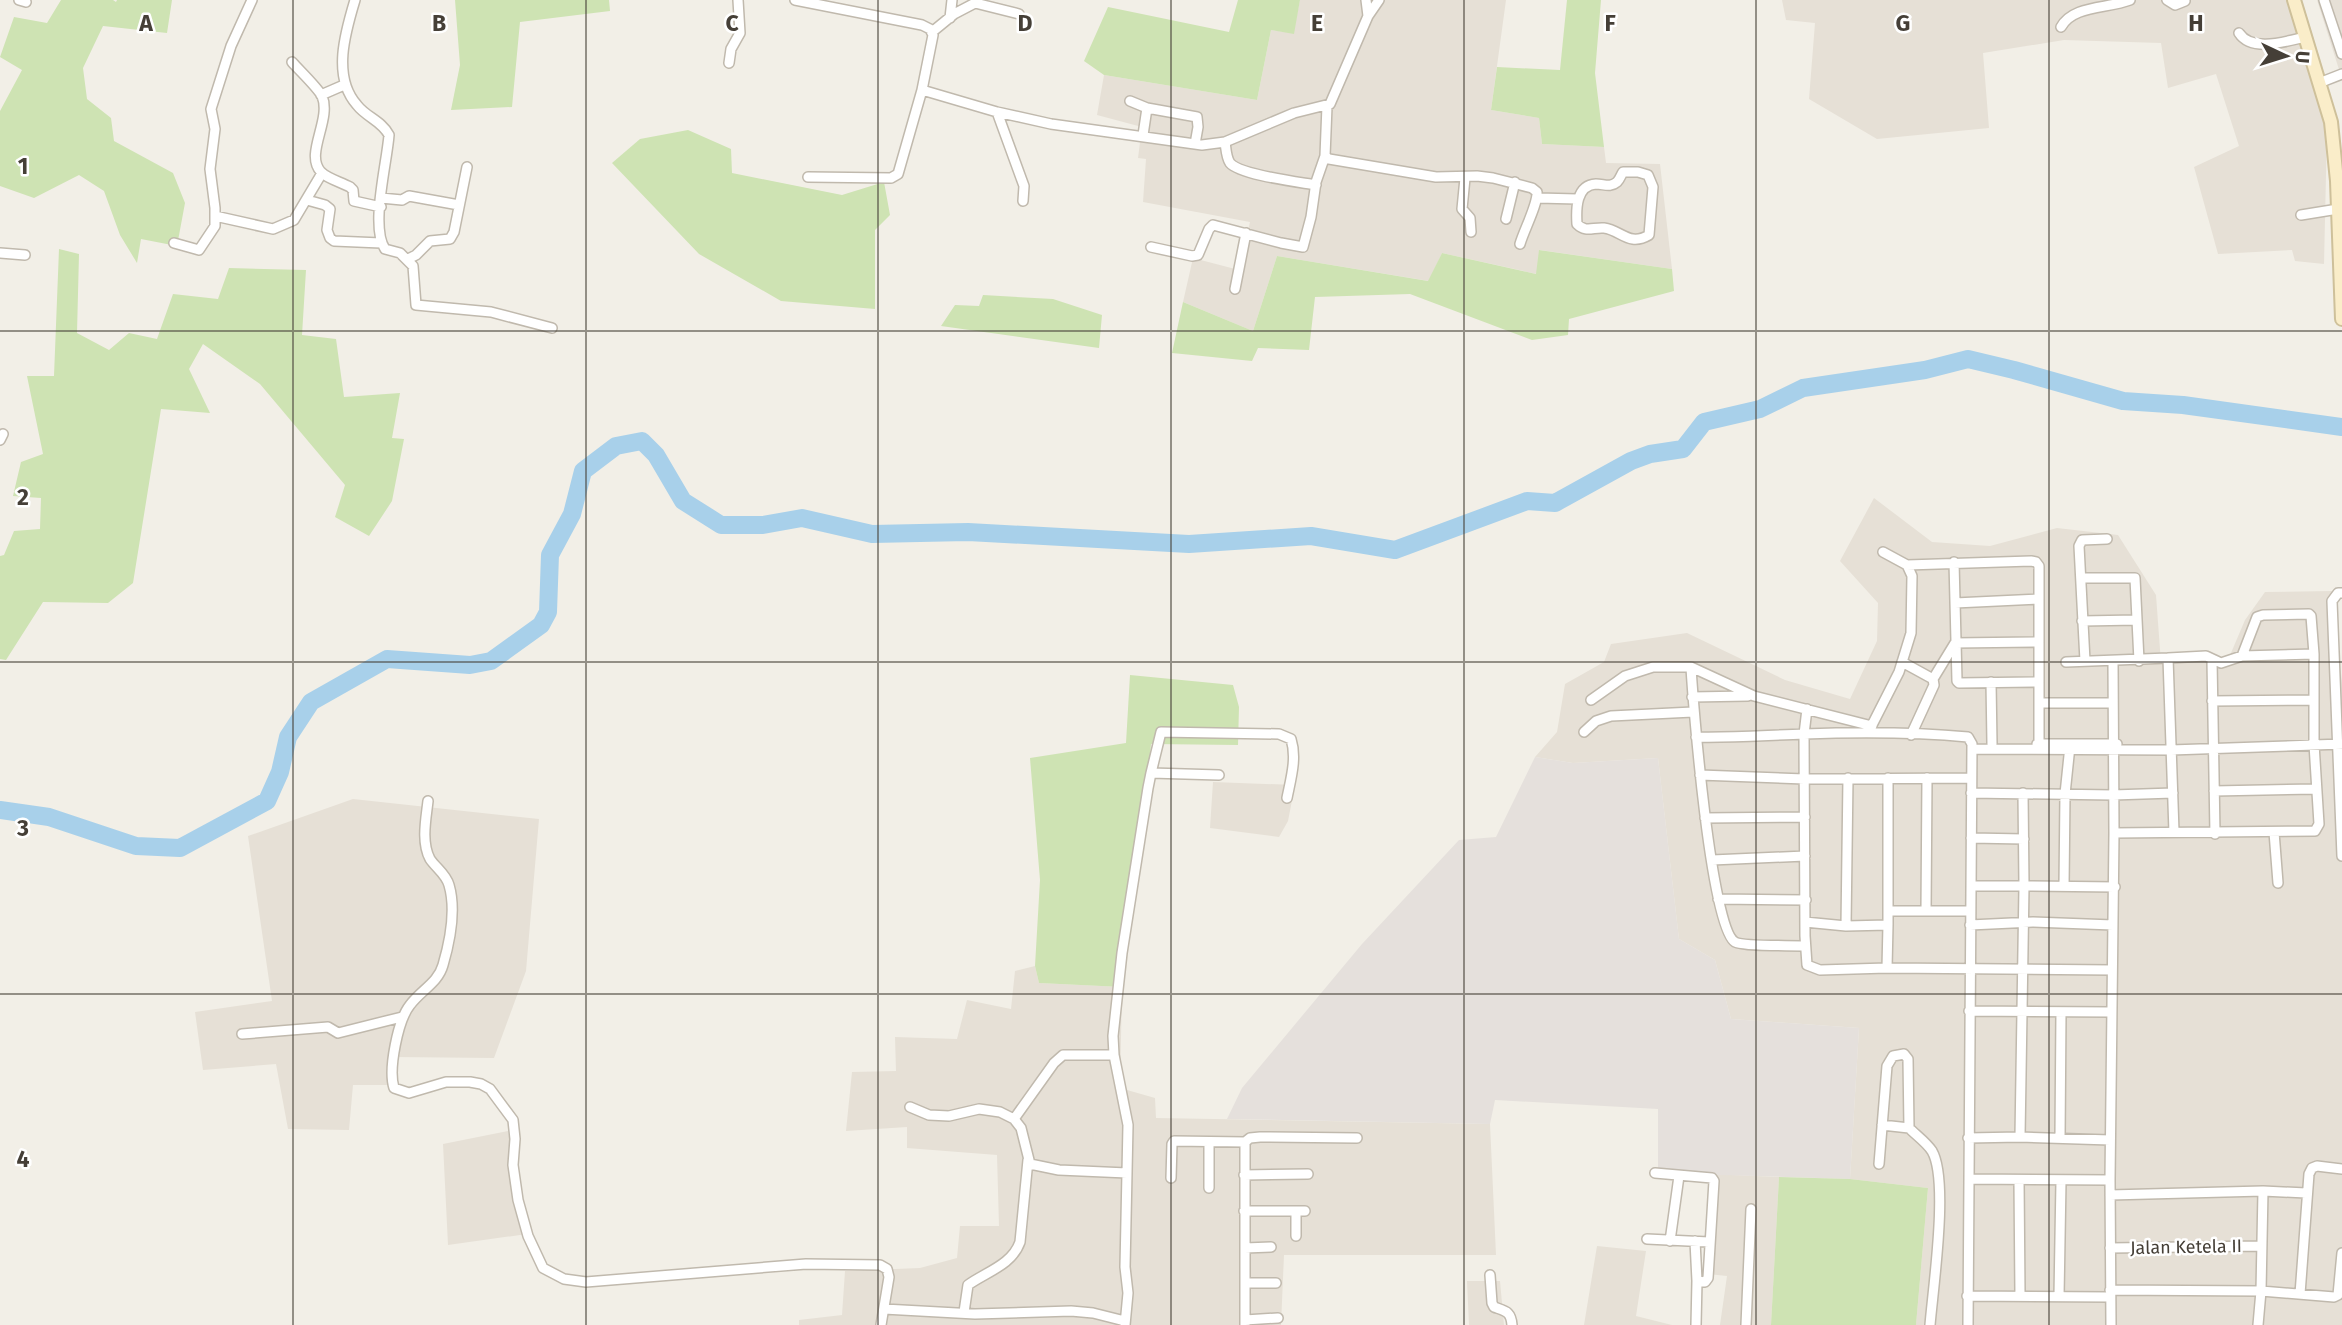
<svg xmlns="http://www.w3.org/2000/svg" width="2342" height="1325" viewBox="0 0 2342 1325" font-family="'Fira Sans',sans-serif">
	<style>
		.residential { fill: #e6e0d6 }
		.industrial { fill: #e5e0dc }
		.green { fill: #cee3b3 }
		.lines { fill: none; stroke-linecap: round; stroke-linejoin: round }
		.river { stroke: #a8d0ea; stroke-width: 18 }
		.street-casing { stroke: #c0b9ad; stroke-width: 12 }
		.secondary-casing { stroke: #cec09a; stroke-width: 16 }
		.street { stroke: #fff; stroke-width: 9 }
		.secondary { stroke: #faedc9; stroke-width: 12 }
		.grid { fill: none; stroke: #453f37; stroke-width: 2; stroke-opacity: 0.55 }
		.labels { text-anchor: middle; stroke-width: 5; stroke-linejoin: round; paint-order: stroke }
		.street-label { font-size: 18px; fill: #453f37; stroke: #fff }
		.grid-label { font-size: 23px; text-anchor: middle; font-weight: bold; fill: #453f37; stroke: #fff; stroke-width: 5; stroke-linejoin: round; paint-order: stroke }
	</style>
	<rect width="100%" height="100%" fill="#f2efe7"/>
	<path class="residential" d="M 1300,0 L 1506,0 L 1491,110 L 1539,118 L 1542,144 L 1604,147 L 1606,163 L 1660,164 L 1672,269 L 1540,250 L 1537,274 L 1442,253 L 1429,281 L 1277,256 L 1253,331 L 1183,302 L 1193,258 L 1239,270 L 1250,222 L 1143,202 L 1146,159 L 1138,158 L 1142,127 L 1097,115 L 1104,75 L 1257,100 L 1271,30 L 1293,33 Z
		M 1782,0 L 2302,0 L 2328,86 L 2324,264 L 2295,261 L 2292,250 L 2218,254 L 2194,167 L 2239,146 L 2216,74 L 2168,88 L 2161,43 L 2064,40 L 1983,53 L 1989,128 L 1877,139 L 1809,99 L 1815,23 L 1786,20 Z
		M 2317,0 L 2342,0 L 2342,79 Z
		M 1874,498 L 1932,542 L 1990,546 L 2057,528 L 2118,535 L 2156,595 L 2161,663 L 2228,660 L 2245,620 L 2265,592 L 2332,591 L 2342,682 L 2342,1325 L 1916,1325 L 1928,1188 L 1850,1179 L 1859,1028 L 1731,1019 L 1715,960 L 1679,939 L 1658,758 L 1573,763 L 1535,757 L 1557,732 L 1565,684 L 1604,662 L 1611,644 L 1687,633 L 1785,680 L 1850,699 L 1877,641 L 1878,603 L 1840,561 Z
		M 1213,782 L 1295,785 L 1288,821 L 1279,837 L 1210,828 Z
		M 353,799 L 539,819 L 526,971 L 494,1058 L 394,1057 L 390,1085 L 353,1085 L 349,1130 L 288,1129 L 276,1064 L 203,1070 L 195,1012 L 272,1001 L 248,836 Z
		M 1035,966 L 1039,983 L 1122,987 L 1120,1088 L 1155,1098 L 1156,1118 L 1490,1124 L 1496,1255 L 1284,1255 L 1281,1325 L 799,1325 L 799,1320 L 842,1315 L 845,1271 L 920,1268 L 957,1258 L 960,1226 L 999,1226 L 997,1155 L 907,1148 L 907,1127 L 846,1131 L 852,1072 L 896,1071 L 895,1037 L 957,1039 L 967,1000 L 1011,1009 L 1015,971 Z
		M 508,1131 L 527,1234 L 448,1245 L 443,1144 Z
		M 1710,1174 L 1779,1177 L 1771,1325 L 1720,1325 L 1727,1276 L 1708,1274 Z
		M 1597,1246 L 1646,1251 L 1636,1316 L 1672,1325 L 1584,1325 Z
		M 1467,1281 L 1500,1281 L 1504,1325 L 1469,1325 Z"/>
	<path class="industrial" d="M 1535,757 L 1573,763 L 1658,758 L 1679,939 L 1715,960 L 1731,1019 L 1859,1028 L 1850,1179 L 1658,1173 L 1658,1109 L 1495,1100 L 1490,1124 L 1227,1119 L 1242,1088 L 1362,944 L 1459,840 L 1496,837 Z"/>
	<path class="green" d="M 61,0 L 113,0 L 116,2 L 117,0 L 172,0 L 167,33 L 103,26 L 83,68 L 87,99 L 111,118 L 114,141 L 173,173 L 185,203 L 177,246 L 141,239 L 137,263 L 120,235 L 104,191 L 79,175 L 34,198 L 0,186 L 0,111 L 22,70 L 0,57 L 14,17 L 47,23 Z
		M 455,0 L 609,0 L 610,11 L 520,22 L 512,107 L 451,110 L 460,65 Z
		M 1238,0 L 1300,0 L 1294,34 L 1271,30 L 1257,100 L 1104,75 L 1084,61 L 1108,7 L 1229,32 Z
		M 1567,0 L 1601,0 L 1595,73 L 1604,147 L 1542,144 L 1539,118 L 1491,110 L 1497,67 L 1560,70 Z
		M 688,130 L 731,149 L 732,173 L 842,195 L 884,182 L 890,215 L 875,230 L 875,309 L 781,301 L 699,254 L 612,163 L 640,139 Z
		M 59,249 L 79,254 L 77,333 L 109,350 L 129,333 L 157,339 L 173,294 L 218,299 L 229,268 L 306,270 L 302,335 L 336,339 L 344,397 L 400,393 L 392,438 L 404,439 L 392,501 L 369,536 L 335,517 L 345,485 L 260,384 L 203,344 L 189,369 L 210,413 L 161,409 L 133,583 L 108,603 L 43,602 L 6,660 L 0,659 L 0,556 L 4,555 L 14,531 L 40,529 L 41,498 L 13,496 L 21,462 L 43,454 L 27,376 L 54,376 Z
		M 1539,250 L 1672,269 L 1674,291 L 1569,319 L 1568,335 L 1532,340 L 1410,294 L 1315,297 L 1309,350 L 1258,348 L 1252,361 L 1172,353 L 1183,302 L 1253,331 L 1277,256 L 1428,281 L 1442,253 L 1536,274 Z
		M 983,295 L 1053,299 L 1102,315 L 1099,348 L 941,326 L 955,305 L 979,306 Z
		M 1130,675 L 1233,685 L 1239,707 L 1238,745 L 1151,744 L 1140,869 L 1122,987 L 1039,983 L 1035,966 L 1040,880 L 1030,758 L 1126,743 Z
		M 1779,1177 L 1850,1179 L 1928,1188 L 1916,1325 L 1771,1325 Z"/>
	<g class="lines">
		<path class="river" d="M 0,810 L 49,817 L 136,846 L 180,848 L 267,801 L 280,772 L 288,737 L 311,702 L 387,659 L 470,665 L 491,661 L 541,625 L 548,612 L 550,555 L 572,514 L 583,471 L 616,446 L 642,441 L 656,455 L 683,501 L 721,525 L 763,525 L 802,518 L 872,534 L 968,532 L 1189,544 L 1311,536 L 1395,550 L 1527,501 L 1555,503 L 1631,461 L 1650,454 L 1683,449 L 1704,422 L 1760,409 L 1803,388 L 1925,370 L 1968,359 L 2014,370 L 2123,401 L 2183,405 L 2342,427"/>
		<defs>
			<path id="street" d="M 19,0 L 26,2
				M 355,0 C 345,33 332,77 357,105 C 366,117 382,121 389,135 C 387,163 370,227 385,249 L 400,253 L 413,266 L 416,305 L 491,312 L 552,328
				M 795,0 L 922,25 L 930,29 L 933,35 L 922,90 L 997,112 L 1051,124 L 1202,145 L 1225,142 L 1294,113 L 1330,104 L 1368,16 L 1366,0
				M 2167,0 L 2175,5 L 2185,1
				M 2324,0 L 2342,54
				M 1368,16 L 1379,0
				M 950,18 L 952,0
				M 2061,27 C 2073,5 2107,9 2130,0
				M 932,32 L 954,14 L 975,3 L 1019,14
				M 2239,33 C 2252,53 2287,41 2305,37
				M 292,62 C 300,71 317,87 322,96 C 332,120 304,154 321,172 C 328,179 341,182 350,187 L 353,190 L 354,201 L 381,207
				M 729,63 L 731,49 L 740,33 L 738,0
				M 2319,83 L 2342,74
				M 321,95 L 344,85
				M 1130,101 L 1147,108 L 1143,135
				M 1327,106 L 1325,156 L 1329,159 L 1436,177 L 1477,176 L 1493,178 L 1532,188 L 1537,192 C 1538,204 1524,230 1520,244
				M 1147,108 L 1197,117 L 1198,127 L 1195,144
				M 997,112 L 1024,186 L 1023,201
				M 1225,142 C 1226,148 1226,157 1230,163 C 1240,175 1299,182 1316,185
				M 1623,172 L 1638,172 L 1648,175 L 1653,187 L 1649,235 C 1629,247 1621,230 1604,228 C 1593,227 1586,233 1577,224 C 1576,209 1576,185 1596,184 C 1604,184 1610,188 1617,182 C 1620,179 1621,175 1623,172 Z
				M 808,177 L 891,178 L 898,174 L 922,90
				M 1465,178 L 1462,209 L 1470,218 L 1471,232
				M 381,198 L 402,200 L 409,196 L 459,205
				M 1538,198 L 1577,199
				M 307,200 L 325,205 L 330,209 L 327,230 L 330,238 L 334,241 L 381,243
				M 2301,215 L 2338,209
				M 215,216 L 273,229 L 294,220 L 322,173
				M 1506,219 L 1515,182
				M 174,243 L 199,250 L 215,226 L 215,208 L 210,169 L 215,129 L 211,109 L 231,46 L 252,0
				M 1151,247 L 1192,256 L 1198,255 L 1209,229 L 1213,225 L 1281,243 L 1303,247 L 1311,217 L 1316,182 L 1325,156
				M 0,253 L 25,255
				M 408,259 L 416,255 L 430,241 L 450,239 L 454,232 L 467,167
				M 1235,289 L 1246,233
				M 0,440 L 3,434
				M 1954,562 L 1957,681 L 1959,683 L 2039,682
				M 1907,565 L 2031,561 L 2036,562 L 2039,566 L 2039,744
				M 2081,578 L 2135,578 L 2139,661
				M 2342,593 L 2338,593 L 2332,601 L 2342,856
				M 1955,603 L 2039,599
				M 2082,621 L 2137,620
				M 2242,656 L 2314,654
				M 2212,660 L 2215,834
				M 2085,661 L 2079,546 L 2082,540 L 2107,539
				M 2113,661 L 2114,833 L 2315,831 L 2319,824 L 2314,744 L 2314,654 L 2311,616 L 2309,614 L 2263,615 L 2257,617 L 2242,656 L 2221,663 L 2206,656 L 2168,658
				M 1902,662 L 1933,679 L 1934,685 L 1911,735
				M 2066,662 L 2168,658 L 2174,832
				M 1691,667 C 1693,703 1711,929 1735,942 C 1745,947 1791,945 1805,946
				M 1933,679 L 1955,643 L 2039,642
				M 1991,682 L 1992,744
				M 1692,697 L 1748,696
				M 1591,700 L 1625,676 L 1653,667 L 1691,667 L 1754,696 L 1872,726
				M 2212,701 L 2313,700
				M 2040,703 L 2113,703
				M 1807,709 L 1804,734 L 1805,936 L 1807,965 L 1820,970 L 1887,968 L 2112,970
				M 1870,729 L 1899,672 L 1911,633 L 1912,576 L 1907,565 L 1883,552
				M 1584,732 L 1596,721 L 1611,716 L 1693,712
				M 1696,737 C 1732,738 1768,735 1804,734 C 1858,732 1914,732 1968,737 L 1972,744 L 1968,1325
				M 2037,744 L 2117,744
				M 1972,749 L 2171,750 L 2342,744
				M 1151,773 L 1161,732 L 1279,734 L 1291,739 C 1297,758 1291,778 1287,798
				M 1700,775 L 1804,779 L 1971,778
				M 1888,778 L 1888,925
				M 2214,791 L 2316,789
				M 1971,793 L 2113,795 L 2173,793
				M 428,801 C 426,819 421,842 430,859 C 436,868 446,874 449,885 C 456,909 450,941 443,965 C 438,983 421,990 410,1005 C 398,1020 388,1069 394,1088 L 409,1093 L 446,1082 L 470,1082 L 481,1084 L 490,1089 L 513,1120 L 515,1139 L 513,1165 L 518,1200 L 528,1236 L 543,1268 L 564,1279 L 586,1282 L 806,1264 L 880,1265 L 887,1269 L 889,1277 L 881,1325
				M 1705,818 L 1805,817
				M 2274,832 L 2278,883
				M 1971,838 L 2024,839
				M 1712,860 L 1805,856
				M 1971,886 L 2024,886 L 2023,793
				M 2064,886 L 2065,794 L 2070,746
				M 1718,899 L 1806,900
				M 1888,911 L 1970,911
				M 1926,911 L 1927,778
				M 1805,922 L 1846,926 L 1888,925 L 1887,968
				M 1970,925 L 2033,922 L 2113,925
				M 1846,926 L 1848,778
				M 1969,1011 L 2111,1012
				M 242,1034 L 328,1027 L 338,1033 L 402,1017
				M 910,1107 L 929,1115 L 949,1116 L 979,1109 L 1000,1112 L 1014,1119 L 1021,1128 L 1030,1164 L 1059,1170 L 1127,1173
				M 1014,1119 L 1054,1063 L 1063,1055 L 1114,1055
				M 1882,1125 L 1909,1128
				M 2020,1137 L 2110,1140
				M 1968,1138 L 2020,1137 L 2024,886 L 2115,887
				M 2060,1138 L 2061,1012
				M 1209,1142 L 1209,1188
				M 1879,1164 L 1887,1066 L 1893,1056 L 1904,1054 L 1908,1059 L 1909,1128 C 1916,1135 1927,1143 1932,1151 C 1949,1180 1933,1288 1930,1325
				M 1655,1173 L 1712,1178 L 1714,1181 L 1708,1278 L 1705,1282 L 1697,1281 L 1696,1325
				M 1244,1175 L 1308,1174
				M 1171,1178 L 1172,1144 L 1174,1141 L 1245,1142
				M 1969,1179 L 2110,1180
				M 2019,1180 L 2020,1295
				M 2110,1195 L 2263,1191 L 2306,1193
				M 1244,1211 L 1305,1211
				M 1296,1211 L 1296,1236
				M 1647,1239 L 1709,1242
				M 1670,1241 L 1679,1176
				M 1695,1241 L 1697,1281
				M 1245,1248 L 1271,1247
				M 2110,1248 L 2261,1246
				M 1490,1275 L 1492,1303 L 1494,1307 C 1505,1311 1511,1311 1512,1325
				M 1245,1283 L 1276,1283
				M 2110,1290 L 2261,1291 L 2334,1297 L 2338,1295 L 2342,1253
				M 2300,1294 L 2309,1174 L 2312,1168 L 2317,1166 L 2342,1169
				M 1967,1296 L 2110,1297
				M 2059,1296 L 2061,1181
				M 884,1309 L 975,1314 L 1071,1311 L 1093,1313 L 1125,1321
				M 964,1312 L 968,1285 C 986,1272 1012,1265 1020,1242 L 1028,1160
				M 1245,1320 L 1278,1318
				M 1125,1325 L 1128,1293 L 1125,1267 L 1128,1125 L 1114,1055 L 1113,1036 L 1122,953 L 1148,788 L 1151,773 L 1219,775
				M 1245,1325 L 1245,1142 L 1250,1138 L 1260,1137 L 1357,1138
				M 1746,1325 L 1751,1209
				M 2111,1325 L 2110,1180 L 2114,833
				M 2258,1325 L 2261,1291 L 2263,1191"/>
			<path id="secondary" d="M 2294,0 L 2331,122 L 2337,181 L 2342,319"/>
		</defs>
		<use href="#street" class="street-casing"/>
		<use href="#secondary" class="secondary-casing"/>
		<use href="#street" class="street"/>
		<use href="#secondary" class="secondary"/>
	</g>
	<path class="grid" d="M 293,0 L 293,1325M 586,0 L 586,1325M 878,0 L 878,1325M 1171,0 L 1171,1325M 1464,0 L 1464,1325M 1756,0 L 1756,1325M 2049,0 L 2049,1325M 0,331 L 2342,331M 0,662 L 2342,662M 0,994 L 2342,994"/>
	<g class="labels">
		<g class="street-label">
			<text transform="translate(2186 1247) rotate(-1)" y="6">Jalan Ketela II</text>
		</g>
	</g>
	<g class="grid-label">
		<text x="146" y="31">A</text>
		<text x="439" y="31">B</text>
		<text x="732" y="31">C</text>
		<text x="1025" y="31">D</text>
		<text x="1317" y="31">E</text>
		<text x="1610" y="31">F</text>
		<text x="1903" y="31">G</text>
		<text x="2196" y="31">H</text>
		<text x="23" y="174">1</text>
		<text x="23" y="505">2</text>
		<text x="23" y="836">3</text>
		<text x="23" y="1167">4</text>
	</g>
	<g transform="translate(2286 56) rotate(94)" stroke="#ffffff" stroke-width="5" paint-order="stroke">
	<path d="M0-5L12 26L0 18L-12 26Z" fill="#453f37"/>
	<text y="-10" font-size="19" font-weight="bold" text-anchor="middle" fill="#453f37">U</text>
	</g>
</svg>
